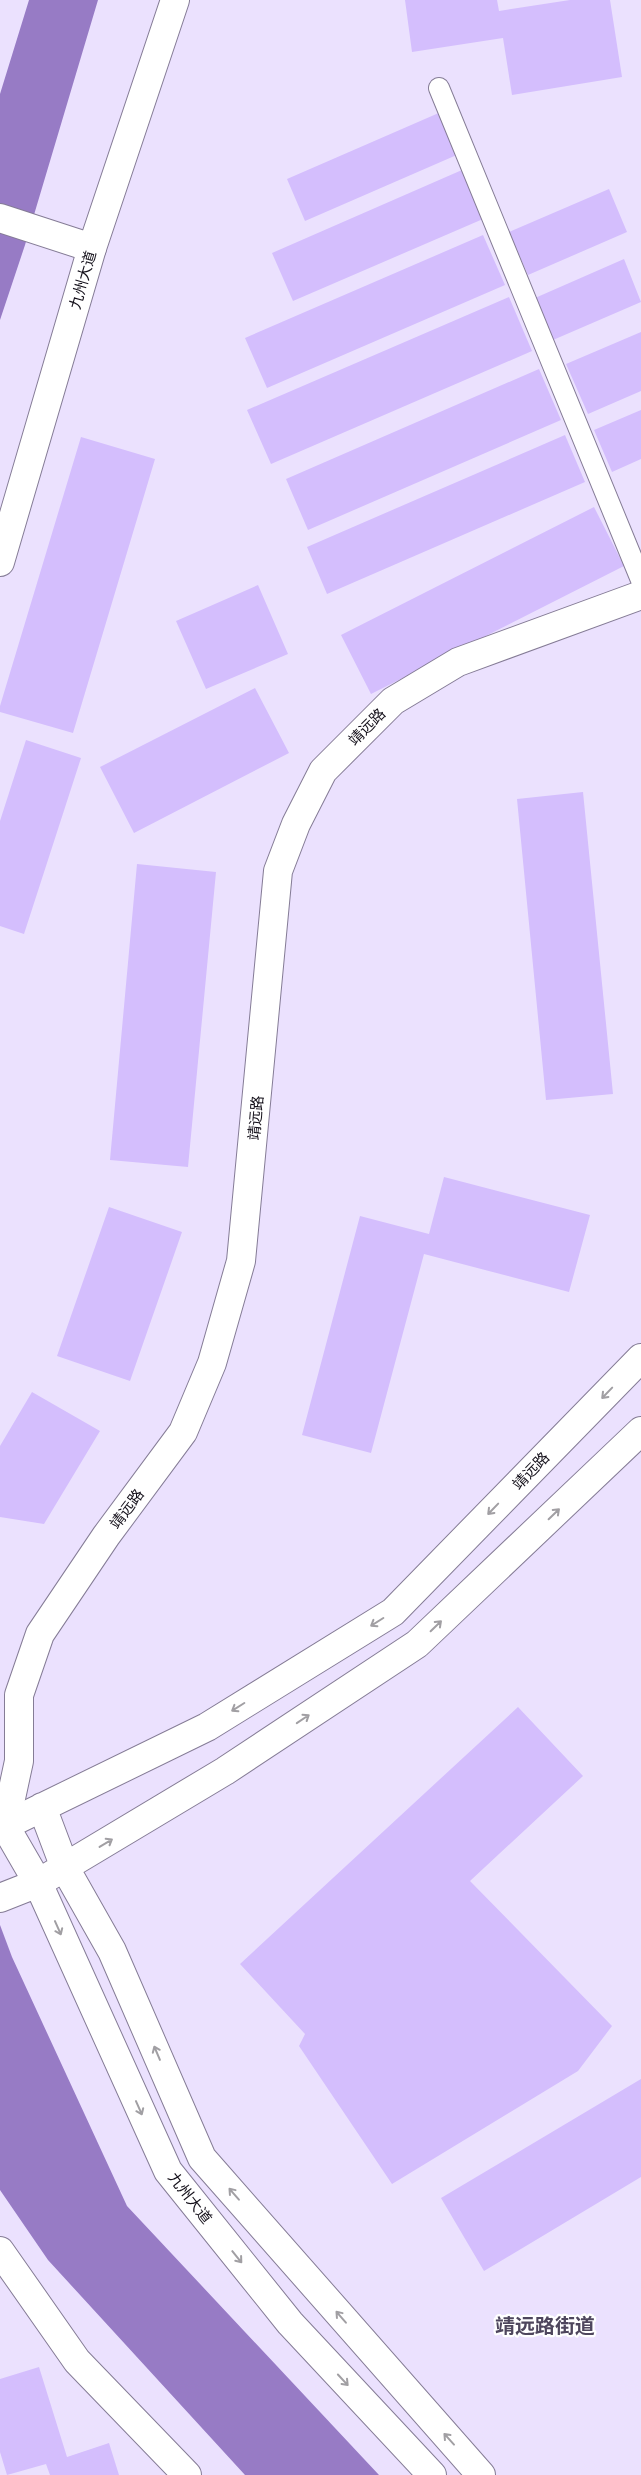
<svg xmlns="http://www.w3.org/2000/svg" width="641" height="2475" viewBox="0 0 641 2475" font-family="'DejaVu Sans','Noto Sans SC',sans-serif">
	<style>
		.water { fill: #977bc5 }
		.building { fill: #d4befd }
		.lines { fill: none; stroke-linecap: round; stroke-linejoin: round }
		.service-casing { stroke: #857c96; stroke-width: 22 }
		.pedestrian-casing { stroke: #857c96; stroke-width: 30 }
		.minor-casing { stroke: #857c96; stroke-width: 30 }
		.tertiary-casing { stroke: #857c96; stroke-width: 30 }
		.secondary-casing { stroke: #857c96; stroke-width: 30 }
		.service { stroke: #fff; stroke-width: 20 }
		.pedestrian { stroke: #fff; stroke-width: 28 }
		.minor { stroke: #fff; stroke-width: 28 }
		.tertiary { stroke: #fff; stroke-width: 28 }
		.secondary { stroke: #fff; stroke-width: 28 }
		.oneway { stroke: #a19fa3 }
		.labels { text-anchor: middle; stroke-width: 4.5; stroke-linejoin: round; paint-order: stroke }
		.street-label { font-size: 15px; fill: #14101a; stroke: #fff }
		.district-label { font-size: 20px; font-weight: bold; fill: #4e465d; stroke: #fff }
	</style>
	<rect width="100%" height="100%" fill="#ebe1fe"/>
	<path class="water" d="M 29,0 L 98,0 L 25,245 L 0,320 L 0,94 Z
		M 0,1925 L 12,1957 L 127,2206 L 379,2475 L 245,2475 L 48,2260 L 0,2190 Z"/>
	<path class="building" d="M 405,0 L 497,0 L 499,11 L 570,0 L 610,0 L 622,77 L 512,95 L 503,38 L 412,52 Z
		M 441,112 L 459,154 L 305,221 L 287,179 Z
		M 462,170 L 483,219 L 293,301 L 272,253 Z
		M 609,189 L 627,232 L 528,275 L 509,232 Z
		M 483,235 L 505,285 L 267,388 L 245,338 Z
		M 624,259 L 641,302 L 553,340 L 535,298 Z
		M 509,297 L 532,351 L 271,464 L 247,410 Z
		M 641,332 L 641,391 L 588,414 L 566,364 Z
		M 539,369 L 561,420 L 308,530 L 286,479 Z
		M 641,410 L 641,459 L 612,472 L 594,430 Z
		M 565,435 L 585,482 L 327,594 L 307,547 Z
		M 81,437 L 155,459 L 73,733 L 0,712 L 0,706 Z
		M 594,507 L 624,566 L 371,694 L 341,635 Z
		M 258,585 L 288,654 L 206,689 L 176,621 Z
		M 255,688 L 289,753 L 134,833 L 100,767 Z
		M 26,740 L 81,758 L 24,934 L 0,926 L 0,821 Z
		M 583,792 L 613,1094 L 546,1100 L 517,799 Z
		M 137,864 L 216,872 L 188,1167 L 110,1160 Z
		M 444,1177 L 590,1215 L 569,1292 L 424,1254 L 371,1453 L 302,1435 L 360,1216 L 429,1234 Z
		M 109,1207 L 182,1232 L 130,1381 L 57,1356 Z
		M 32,1392 L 100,1431 L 44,1524 L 0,1517 L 0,1446 Z
		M 518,1707 L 583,1776 L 470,1881 L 612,2026 L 578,2071 L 392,2184 L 299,2046 L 305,2034 L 240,1964 Z
		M 641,2079 L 641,2177 L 484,2271 L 441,2198 Z
		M 39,2367 L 67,2457 L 109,2443 L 119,2475 L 50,2475 L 46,2464 L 7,2475 L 0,2452 L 0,2379 Z"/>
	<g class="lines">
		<defs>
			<path id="service" d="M 439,88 L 641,580"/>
			<path id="pedestrian" d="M 0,2251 L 77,2361 L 187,2475"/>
			<path id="minor" d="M 0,218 L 92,248
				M 5,1826 L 19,1761 L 19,1695 L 40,1634 L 106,1536 L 183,1432 L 212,1363 L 241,1261 L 278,871 L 296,824 L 323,771 L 393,701 L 458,662 L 641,595"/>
			<path id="tertiary" d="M 0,562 L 92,248 L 175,0"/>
			<path id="secondary" d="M 42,1807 L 65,1868 L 112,1951 L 202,2158 L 481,2475
				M 5,1826 L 38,1883 L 168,2171 L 290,2323 L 432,2475
				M 0,1828 L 207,1727 L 393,1612 L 641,1358
				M 0,1898 L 38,1883 L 225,1771 L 417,1644 L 641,1431"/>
		</defs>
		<use href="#service" class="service-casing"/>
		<use href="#pedestrian" class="pedestrian-casing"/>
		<use href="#minor" class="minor-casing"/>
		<use href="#tertiary" class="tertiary-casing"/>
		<use href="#secondary" class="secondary-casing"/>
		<use href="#service" class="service"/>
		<use href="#pedestrian" class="pedestrian"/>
		<use href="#minor" class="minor"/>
		<use href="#tertiary" class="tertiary"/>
		<use href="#secondary" class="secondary"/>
	</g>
	<defs><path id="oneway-shaft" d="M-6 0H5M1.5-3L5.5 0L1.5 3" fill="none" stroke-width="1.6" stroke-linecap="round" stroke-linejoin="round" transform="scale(1.25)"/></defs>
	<g class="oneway">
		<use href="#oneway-shaft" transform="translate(607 1393) rotate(134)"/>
		<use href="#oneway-shaft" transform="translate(493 1509) rotate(134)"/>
		<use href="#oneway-shaft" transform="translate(554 1514) rotate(-44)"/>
		<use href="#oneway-shaft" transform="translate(377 1622) rotate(148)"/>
		<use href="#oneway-shaft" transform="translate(436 1626) rotate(-44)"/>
		<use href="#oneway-shaft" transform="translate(238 1707) rotate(148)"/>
		<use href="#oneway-shaft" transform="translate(303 1719) rotate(-34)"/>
		<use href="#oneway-shaft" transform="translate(106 1843) rotate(-31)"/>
		<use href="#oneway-shaft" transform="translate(58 1928) rotate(66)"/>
		<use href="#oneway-shaft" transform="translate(157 2053) rotate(-113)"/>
		<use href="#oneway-shaft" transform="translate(139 2108) rotate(66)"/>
		<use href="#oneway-shaft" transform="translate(234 2194) rotate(-131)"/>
		<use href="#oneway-shaft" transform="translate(237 2257) rotate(51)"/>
		<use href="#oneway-shaft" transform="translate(341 2317) rotate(-131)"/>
		<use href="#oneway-shaft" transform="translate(343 2380) rotate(47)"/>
		<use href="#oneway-shaft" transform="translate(449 2439) rotate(-132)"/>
	</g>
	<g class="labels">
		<g class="street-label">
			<text transform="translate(83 280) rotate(-74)" y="5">九州大道</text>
			<text transform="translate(367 727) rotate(-45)" y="5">靖远路</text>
			<text transform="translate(256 1118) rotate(-85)" y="5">靖远路</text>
			<text transform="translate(531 1471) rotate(-46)" y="5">靖远路</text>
			<text transform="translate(127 1509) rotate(-53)" y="5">靖远路</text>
			<text transform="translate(190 2198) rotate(52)" y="5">九州大道</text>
		</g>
		<g class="district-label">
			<text x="545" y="2333">靖远路街道</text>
		</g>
	</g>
</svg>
